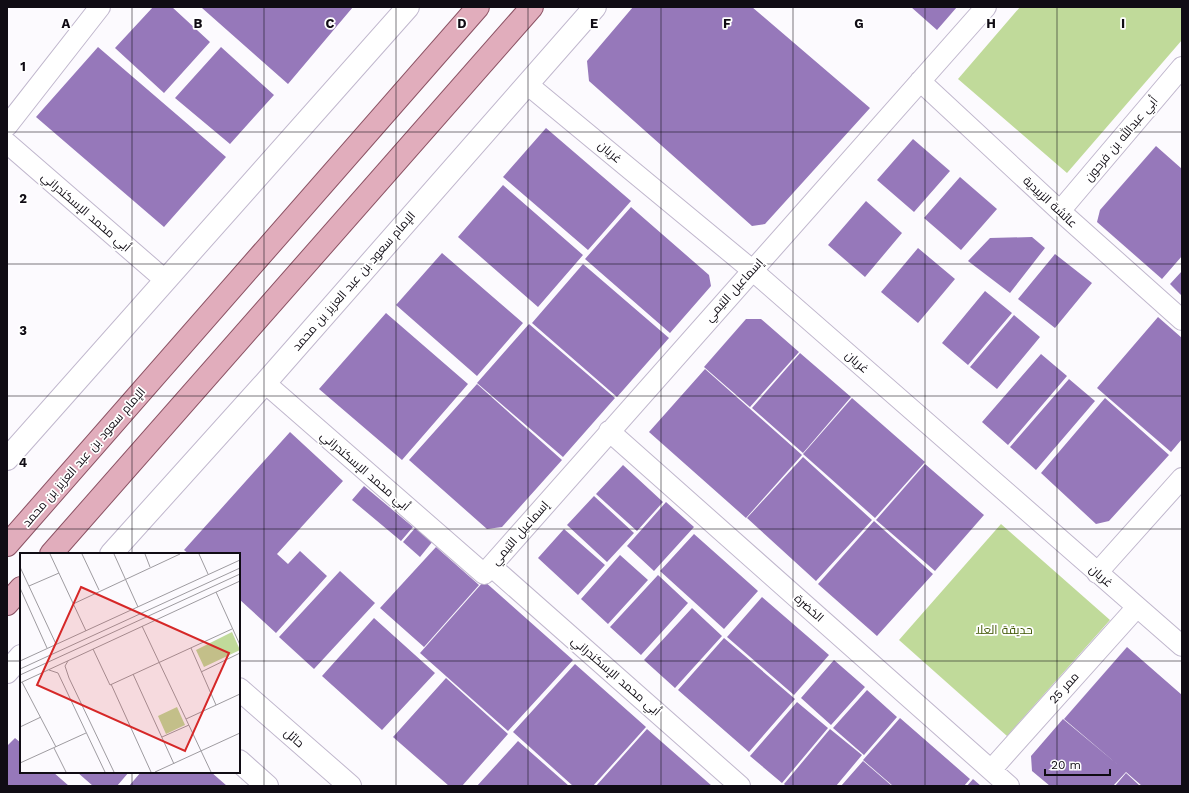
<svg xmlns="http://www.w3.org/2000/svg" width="1189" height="793" viewBox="0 0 1189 793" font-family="'Work Sans',Cairo,sans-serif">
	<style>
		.green { fill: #c0da9a }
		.building { fill: #9678ba }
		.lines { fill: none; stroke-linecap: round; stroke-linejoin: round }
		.street-casing { stroke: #c0b7cd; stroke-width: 22 }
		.secondary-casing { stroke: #c0b7cd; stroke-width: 24 }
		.primary-casing { stroke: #8b5264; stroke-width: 24 }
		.street { stroke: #fff; stroke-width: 20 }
		.secondary { stroke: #fff; stroke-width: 22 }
		.primary { stroke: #e1adbc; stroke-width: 22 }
		.grid { fill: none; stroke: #100c14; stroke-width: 1; stroke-opacity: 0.55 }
		.labels { text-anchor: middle; stroke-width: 3.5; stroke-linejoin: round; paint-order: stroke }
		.street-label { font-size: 12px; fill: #100c14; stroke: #fff }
		.park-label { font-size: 12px; fill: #405703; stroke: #fff }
		.inset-road { fill: none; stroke: #9e9ba0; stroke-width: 1 }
		.view { fill: #d62828; fill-opacity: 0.15; stroke: #d62828; stroke-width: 2 }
		.inset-edge { fill: none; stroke: #100c14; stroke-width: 2 }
		.grid-label { font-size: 13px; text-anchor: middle; font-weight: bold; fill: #100c14; stroke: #fff; stroke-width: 3.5; stroke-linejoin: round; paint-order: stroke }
	</style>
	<rect width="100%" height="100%" fill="#fcfafe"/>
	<path class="green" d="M 1020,7 L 1182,7 L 1182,40 L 1067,173 L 958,79 Z
		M 1001,524 L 1110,620 L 1007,736 L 899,640 Z"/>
	<path class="building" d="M 153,7 L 172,7 L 210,42 L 164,93 L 115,48 Z
		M 203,7 L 353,7 L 288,84 L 202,8 Z
		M 633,7 L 752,7 L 870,108 L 765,224 L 752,226 L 589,81 L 587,61 Z
		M 911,7 L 957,7 L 937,30 Z
		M 98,47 L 226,157 L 164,227 L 36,117 Z
		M 221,47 L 274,95 L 230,144 L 175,98 Z
		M 546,128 L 631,201 L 588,250 L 503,177 Z
		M 913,139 L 950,171 L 914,212 L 877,180 Z
		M 1156,146 L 1182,169 L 1182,256 L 1162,279 L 1097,222 L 1100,210 Z
		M 960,177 L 997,209 L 961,250 L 924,218 Z
		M 503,185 L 583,255 L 538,307 L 458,237 Z
		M 866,201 L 902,233 L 865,277 L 828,245 Z
		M 631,207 L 709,275 L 711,286 L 670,333 L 585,259 Z
		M 1032,237 L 1045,248 L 1010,293 L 968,261 L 990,238 Z
		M 918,248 L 955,279 L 918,323 L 881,292 Z
		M 442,253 L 523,323 L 477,376 L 396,305 Z
		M 1055,254 L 1092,283 L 1055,328 L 1018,299 Z
		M 583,264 L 669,338 L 617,397 L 532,323 Z
		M 1182,271 L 1182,296 L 1170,284 Z
		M 985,291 L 1012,313 L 968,365 L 942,343 Z
		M 386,313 L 468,384 L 402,460 L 319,389 Z
		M 1014,315 L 1040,337 L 997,389 L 970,367 Z
		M 1158,317 L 1182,338 L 1182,439 L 1171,452 L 1097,388 Z
		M 746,319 L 761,319 L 799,352 L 750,407 L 704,367 Z
		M 529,324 L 615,398 L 563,457 L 477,383 Z
		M 800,353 L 851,397 L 803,453 L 752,408 Z
		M 1041,354 L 1067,376 L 1008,445 L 982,422 Z
		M 705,369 L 802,455 L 746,518 L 649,432 Z
		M 1069,379 L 1095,401 L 1036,470 L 1010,447 Z
		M 477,384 L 562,460 L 502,527 L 487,529 L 409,460 Z
		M 852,398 L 925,462 L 875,518 L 803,454 Z
		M 1105,398 L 1169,455 L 1109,521 L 1096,524 L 1041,473 Z
		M 290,432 L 343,481 L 277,554 L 288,564 L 300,551 L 327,576 L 276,633 L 239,599 L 239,554 L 189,554 L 184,550 Z
		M 803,457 L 872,520 L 816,581 L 747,518 Z
		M 925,464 L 984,515 L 935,571 L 876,520 Z
		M 623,465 L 663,502 L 637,531 L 596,494 Z
		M 364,486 L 413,527 L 401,541 L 352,500 Z
		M 594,496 L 634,533 L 607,562 L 567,525 Z
		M 666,502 L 694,527 L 654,571 L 627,546 Z
		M 874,521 L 933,574 L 877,636 L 818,584 Z
		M 416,527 L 433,541 L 420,557 L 403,542 Z
		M 564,529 L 605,565 L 578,595 L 538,558 Z
		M 694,534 L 758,591 L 724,629 L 660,571 Z
		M 436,547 L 479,585 L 424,647 L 380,608 Z
		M 620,555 L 648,580 L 608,624 L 581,599 Z
		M 340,571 L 375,603 L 314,669 L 279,637 Z
		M 658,575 L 688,603 L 641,655 L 610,627 Z
		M 484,581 L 573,660 L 508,731 L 420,653 Z
		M 762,597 L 829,655 L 794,695 L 727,637 Z
		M 692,608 L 722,636 L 675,688 L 644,660 Z
		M 374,618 L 435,673 L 382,730 L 322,676 Z
		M 724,638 L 795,699 L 749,752 L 678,690 Z
		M 1127,647 L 1182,695 L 1182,786 L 1142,786 L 1126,772 L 1113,786 L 1050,786 L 1032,771 L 1031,756 L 1063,719 L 1117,764 L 1064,719 Z
		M 834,660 L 865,687 L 831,725 L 801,698 Z
		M 575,664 L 646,727 L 593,786 L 573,786 L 513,732 Z
		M 446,678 L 508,734 L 462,786 L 449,786 L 393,737 Z
		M 867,690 L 897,717 L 864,755 L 833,728 Z
		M 797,702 L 828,728 L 782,783 L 750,756 Z
		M 900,718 L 970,779 L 964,786 L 893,786 L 863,760 Z
		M 647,729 L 712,786 L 596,786 Z
		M 830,729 L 862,755 L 836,786 L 786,786 L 784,784 Z
		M 15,738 L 21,743 L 21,772 L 53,772 L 69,786 L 7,786 L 7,746 Z
		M 518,741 L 569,786 L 477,786 Z
		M 863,761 L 892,786 L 841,786 Z
		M 77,772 L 129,772 L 117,786 L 93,786 Z
		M 141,772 L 211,772 L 227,786 L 129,786 Z
		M 1126,773 L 1140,786 L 1115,786 Z
		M 973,779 L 981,786 L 967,786 Z"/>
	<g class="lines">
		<defs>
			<path id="street" d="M 920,81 L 1060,211 L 1182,320
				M 527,84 L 752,270 L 1182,646
				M 7,126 L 100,7
				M 7,143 L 165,280
				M 1060,211 L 1182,67
				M 265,383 L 484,574 L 986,7
				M 609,431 L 1009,786
				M 491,566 L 740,786
				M 1097,573 L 1182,478
				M 991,770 L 1137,607"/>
			<path id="secondary" d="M 7,459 L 408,7
				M 111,554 L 265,383 L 595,7
				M 7,672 L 21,656
				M 239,689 L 350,786
				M 239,761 L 267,786"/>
			<path id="primary" d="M 7,545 L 478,7
				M 51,554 L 532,7
				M 7,604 L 21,588"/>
		</defs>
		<use href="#street" class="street-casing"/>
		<use href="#secondary" class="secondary-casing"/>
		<use href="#primary" class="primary-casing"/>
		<use href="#street" class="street"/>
		<use href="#secondary" class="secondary"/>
		<use href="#primary" class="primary"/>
	</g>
	<path class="grid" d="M 132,7 L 132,554M 264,7 L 264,786M 396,7 L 396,786M 528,7 L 528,786M 661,7 L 661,786M 793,7 L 793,786M 925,7 L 925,786M 1057,7 L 1057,786M 7,132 L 1182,132M 7,264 L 1182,264M 7,396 L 1182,396M 7,529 L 1182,529M 7,661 L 21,661M 239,661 L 1182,661M 132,772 L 132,786"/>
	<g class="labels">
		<g class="street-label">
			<text transform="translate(1121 139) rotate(-50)" y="4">أبي عبدالله بن فرحون</text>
			<text transform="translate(610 152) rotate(40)" y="4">غريان</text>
			<text transform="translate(1050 202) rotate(43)" y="4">عائشة الزبيدية</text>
			<text transform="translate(86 212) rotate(41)" y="4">أبي محمد الإسكندراني</text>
			<text transform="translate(354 281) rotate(-49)" y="4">الإمام سعود بن عبد العزيز بن محمد</text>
			<text transform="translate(734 290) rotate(-48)" y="4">إسماعيل التيمي</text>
			<text transform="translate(857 362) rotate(41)" y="4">غريان</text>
			<text transform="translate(84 457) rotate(-49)" y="4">الإمام سعود بن عبد العزيز بن محمد</text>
			<text transform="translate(365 471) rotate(41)" y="4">أبي محمد الإسكندراني</text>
			<text transform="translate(520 533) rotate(-49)" y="4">إسماعيل التيمي</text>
			<text transform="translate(1101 576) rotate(41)" y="4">غريان</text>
			<text transform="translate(809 608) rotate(42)" y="4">الخضرة</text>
			<text transform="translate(616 676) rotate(41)" y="4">أبي محمد الإسكندراني</text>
			<text transform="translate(1064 688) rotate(-48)" y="4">ممر 25</text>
			<text transform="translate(294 738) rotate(41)" y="4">حائل</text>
		</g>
		<g class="park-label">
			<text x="1004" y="634">حديقة العلا</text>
		</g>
	</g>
	<g transform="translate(20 553)">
		<rect width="220" height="220" fill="#fcfafe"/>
		<path d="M 212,79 L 220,97 L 184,114 L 176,97 ZM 157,154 L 165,172 L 146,181 L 138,163 Z" fill="#c0da9a"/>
		<path class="inset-road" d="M 30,1 L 66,78M 62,1 L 79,37M 94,1 L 118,54M 125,1 L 130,14M 179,1 L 188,21M 0,14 L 36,91M 9,33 L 39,20M 0,35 L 27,95M 196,39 L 220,92M 53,51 L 160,1M 122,73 L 191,219M 171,95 L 196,152M 73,96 L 90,132 L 212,76M 0,108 L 220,7M 48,108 L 45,113 L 49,125 L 94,219M 0,116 L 220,15M 29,117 L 38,120 L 85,219M 181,119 L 220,100M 113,121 L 154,211M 0,122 L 220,21M 2,129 L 36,194M 0,130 L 220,28M 91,131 L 131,219M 166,166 L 220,141M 0,174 L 21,164M 142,184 L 169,172M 34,195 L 46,219M 0,210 L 66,180M 135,219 L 220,180"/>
		<path class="view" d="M 61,34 L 209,100 L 165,198 L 17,132 Z"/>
		<rect width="220" height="220" class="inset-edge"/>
	</g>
	<g class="grid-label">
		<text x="66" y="28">A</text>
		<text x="198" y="28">B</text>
		<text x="330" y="28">C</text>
		<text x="462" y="28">D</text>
		<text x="594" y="28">E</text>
		<text x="727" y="28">F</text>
		<text x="859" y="28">G</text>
		<text x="991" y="28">H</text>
		<text x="1123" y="28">I</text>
		<text x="23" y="71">1</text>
		<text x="23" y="203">2</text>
		<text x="23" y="335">3</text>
		<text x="23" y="467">4</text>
	</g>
	<rect width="1189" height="793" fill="none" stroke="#100c14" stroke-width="16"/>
	<path d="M1045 769v6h65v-6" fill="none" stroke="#100c14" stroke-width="2"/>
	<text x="1051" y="769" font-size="12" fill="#100c14" stroke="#ffffff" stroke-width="3" paint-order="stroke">20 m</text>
</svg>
